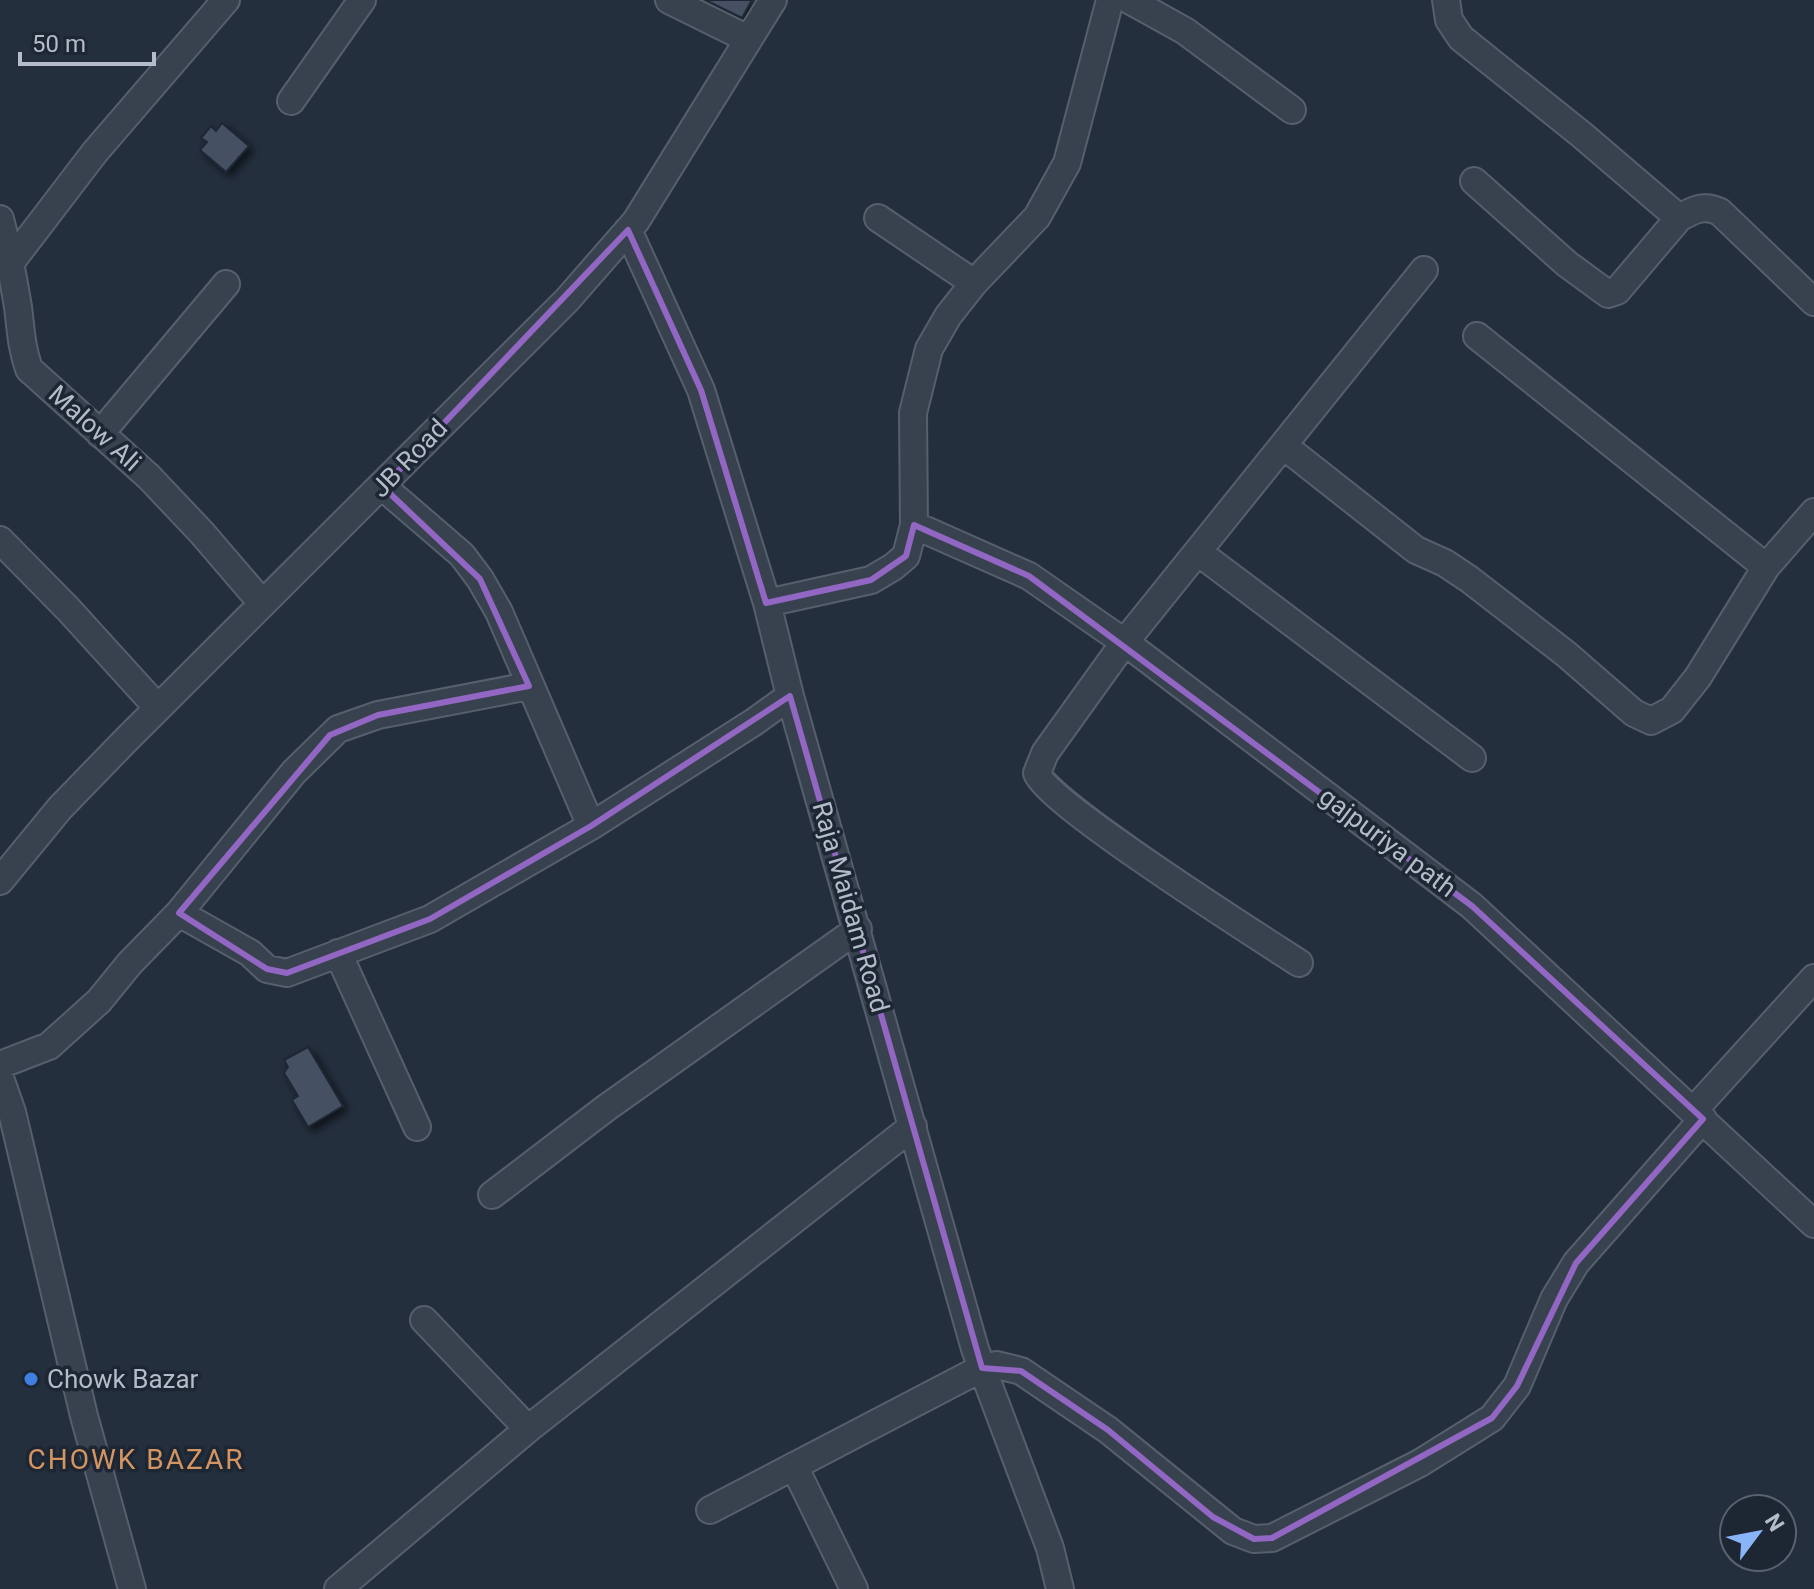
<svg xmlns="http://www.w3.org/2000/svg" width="1814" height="1589" viewBox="0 0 1814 1589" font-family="Roboto,sans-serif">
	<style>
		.building { fill: #455162; stroke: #1f2835; stroke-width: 2; filter: url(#shadow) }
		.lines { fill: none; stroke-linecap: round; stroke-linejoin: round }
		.minor-casing { stroke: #565f6c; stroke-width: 30 }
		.minor { stroke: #38414e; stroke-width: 26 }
		.marked { fill: none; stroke: #9266c3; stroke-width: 6; stroke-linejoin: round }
		.shop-dot { fill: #3f7fe0; stroke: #1d2633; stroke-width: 3 }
		.labels { text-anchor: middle; stroke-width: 7; stroke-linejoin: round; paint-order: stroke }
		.street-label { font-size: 26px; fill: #b4bcc9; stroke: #1d2633 }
		.poi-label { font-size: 26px; fill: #b4bcc9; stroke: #1d2633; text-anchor: start }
		.neighbourhood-label { font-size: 28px; letter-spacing: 2px; fill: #d59563; stroke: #1d2633 }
	</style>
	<defs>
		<filter id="shadow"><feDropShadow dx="4.5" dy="4.5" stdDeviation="4" flood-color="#0009"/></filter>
	</defs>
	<rect width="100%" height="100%" fill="#242f3e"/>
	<path class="building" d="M 705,0 L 752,0 L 742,18 Z
		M 222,123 L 249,146 L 226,172 L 200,150 L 207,142 L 201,138 L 211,126 L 216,131 Z
		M 308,1047 L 343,1106 L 308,1127 L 292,1100 L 298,1096 L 284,1073 L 288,1067 L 284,1060 Z"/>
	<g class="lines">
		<defs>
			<path id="minor" d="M 669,0 L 748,39
				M 1129,0 L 1185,31 L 1292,110
				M 1446,0 L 1449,20 L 1461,38 L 1582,135 L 1679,218 C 1693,210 1704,204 1720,212 L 1814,302
				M 291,101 L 362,0
				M 1474,181 L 1567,264 L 1608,294 L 1617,291 L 1679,218
				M 878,218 L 974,283
				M 0,219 C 8,248 13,277 18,307 C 21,330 21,346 29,369 L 149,477 L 202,533 L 262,603
				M 628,230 L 701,390 L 767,603 L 790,696 L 975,1349 L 1050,1548 L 1060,1589
				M 11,262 L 95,152 L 226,0
				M 1477,336 L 1766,567
				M 100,434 L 226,284
				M 1284,446 L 1416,550 L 1445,563 L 1469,579 L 1566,654 L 1634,713 L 1651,721 L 1672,710 L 1698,677 L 1766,567 L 1814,512
				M 383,487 L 462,555 L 480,579 L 499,612 L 591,826
				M 914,525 L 1029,576 L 1134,649 L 1472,906 L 1814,1224
				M 0,540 L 68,609 L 158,708
				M 1198,552 L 1472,758
				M 767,603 L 871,580 L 893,567 L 906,556 L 914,525 L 913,413 L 929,349 L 948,316 L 974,283 L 1037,217 L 1067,163 L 1110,0
				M 0,881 L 60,808 L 125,741 L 567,300 L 636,221 L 773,0
				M 179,913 L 250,953 L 267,969 L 287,973 L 430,919 L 591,826 L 754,722 L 790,696
				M 338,953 L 417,1127
				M 1299,963 C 1259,937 1046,802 1037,773 L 1045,753 L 1124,643 L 1424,270
				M 0,1065 L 49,1046 L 99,1001 L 130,963 L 179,913 L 294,772 L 338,729 L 378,715 L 529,686
				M 0,1078 L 12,1112 L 84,1416 L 132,1589
				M 1694,1110 L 1814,978
				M 492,1195 L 606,1108 L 858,929
				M 424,1320 L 528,1429
				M 794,1466 L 854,1589
				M 710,1510 L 982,1368 L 997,1365 L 1021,1371 L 1108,1430 L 1233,1531 L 1254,1539 L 1272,1538 L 1420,1463 L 1492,1418 L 1517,1386 L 1554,1299 L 1576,1263 L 1703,1119
				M 338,1589 L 528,1429 L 913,1126"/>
		</defs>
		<use href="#minor" class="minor-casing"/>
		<use href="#minor" class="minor"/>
	</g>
	<path class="marked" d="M 628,230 L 701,390 L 766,603 L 871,580 L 906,556 L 914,525 L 1029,576 L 1472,906 L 1703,1119 L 1576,1263 L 1517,1386 L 1492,1418 L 1272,1538 L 1254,1539 L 1213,1517 L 1108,1430 L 1021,1371 L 982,1368 L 790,696 L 591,826 L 430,919 L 287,973 L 267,969 L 179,913 L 330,735 L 378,715 L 529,686 L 480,579 L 383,487 Z"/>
	<circle class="shop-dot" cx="31" cy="1379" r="8"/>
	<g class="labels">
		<g class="street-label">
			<text transform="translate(95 428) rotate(42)" y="9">Malow Ali</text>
			<text transform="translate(409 458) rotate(-46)" y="9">JB Road</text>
			<text transform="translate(1388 842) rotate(37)" y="9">gajpuriya path</text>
			<text transform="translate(851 907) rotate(74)" y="9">Raja Maidam Road</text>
		</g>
		<g class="poi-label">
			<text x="47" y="1388">Chowk Bazar</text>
		</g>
		<g class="neighbourhood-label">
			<text x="136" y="1469">CHOWK BAZAR</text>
		</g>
	</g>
	<g transform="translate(1758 1533) rotate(58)"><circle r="38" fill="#1d2633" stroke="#59626f" stroke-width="2"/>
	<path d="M0-6L14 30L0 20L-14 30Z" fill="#8ab4f8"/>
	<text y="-12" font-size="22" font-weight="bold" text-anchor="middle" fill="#b4bcc9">N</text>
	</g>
	<path d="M20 52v12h134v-12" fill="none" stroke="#b4bcc9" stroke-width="4"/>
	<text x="32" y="52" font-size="24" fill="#b4bcc9" stroke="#1d2633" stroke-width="6" paint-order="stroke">50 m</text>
</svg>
